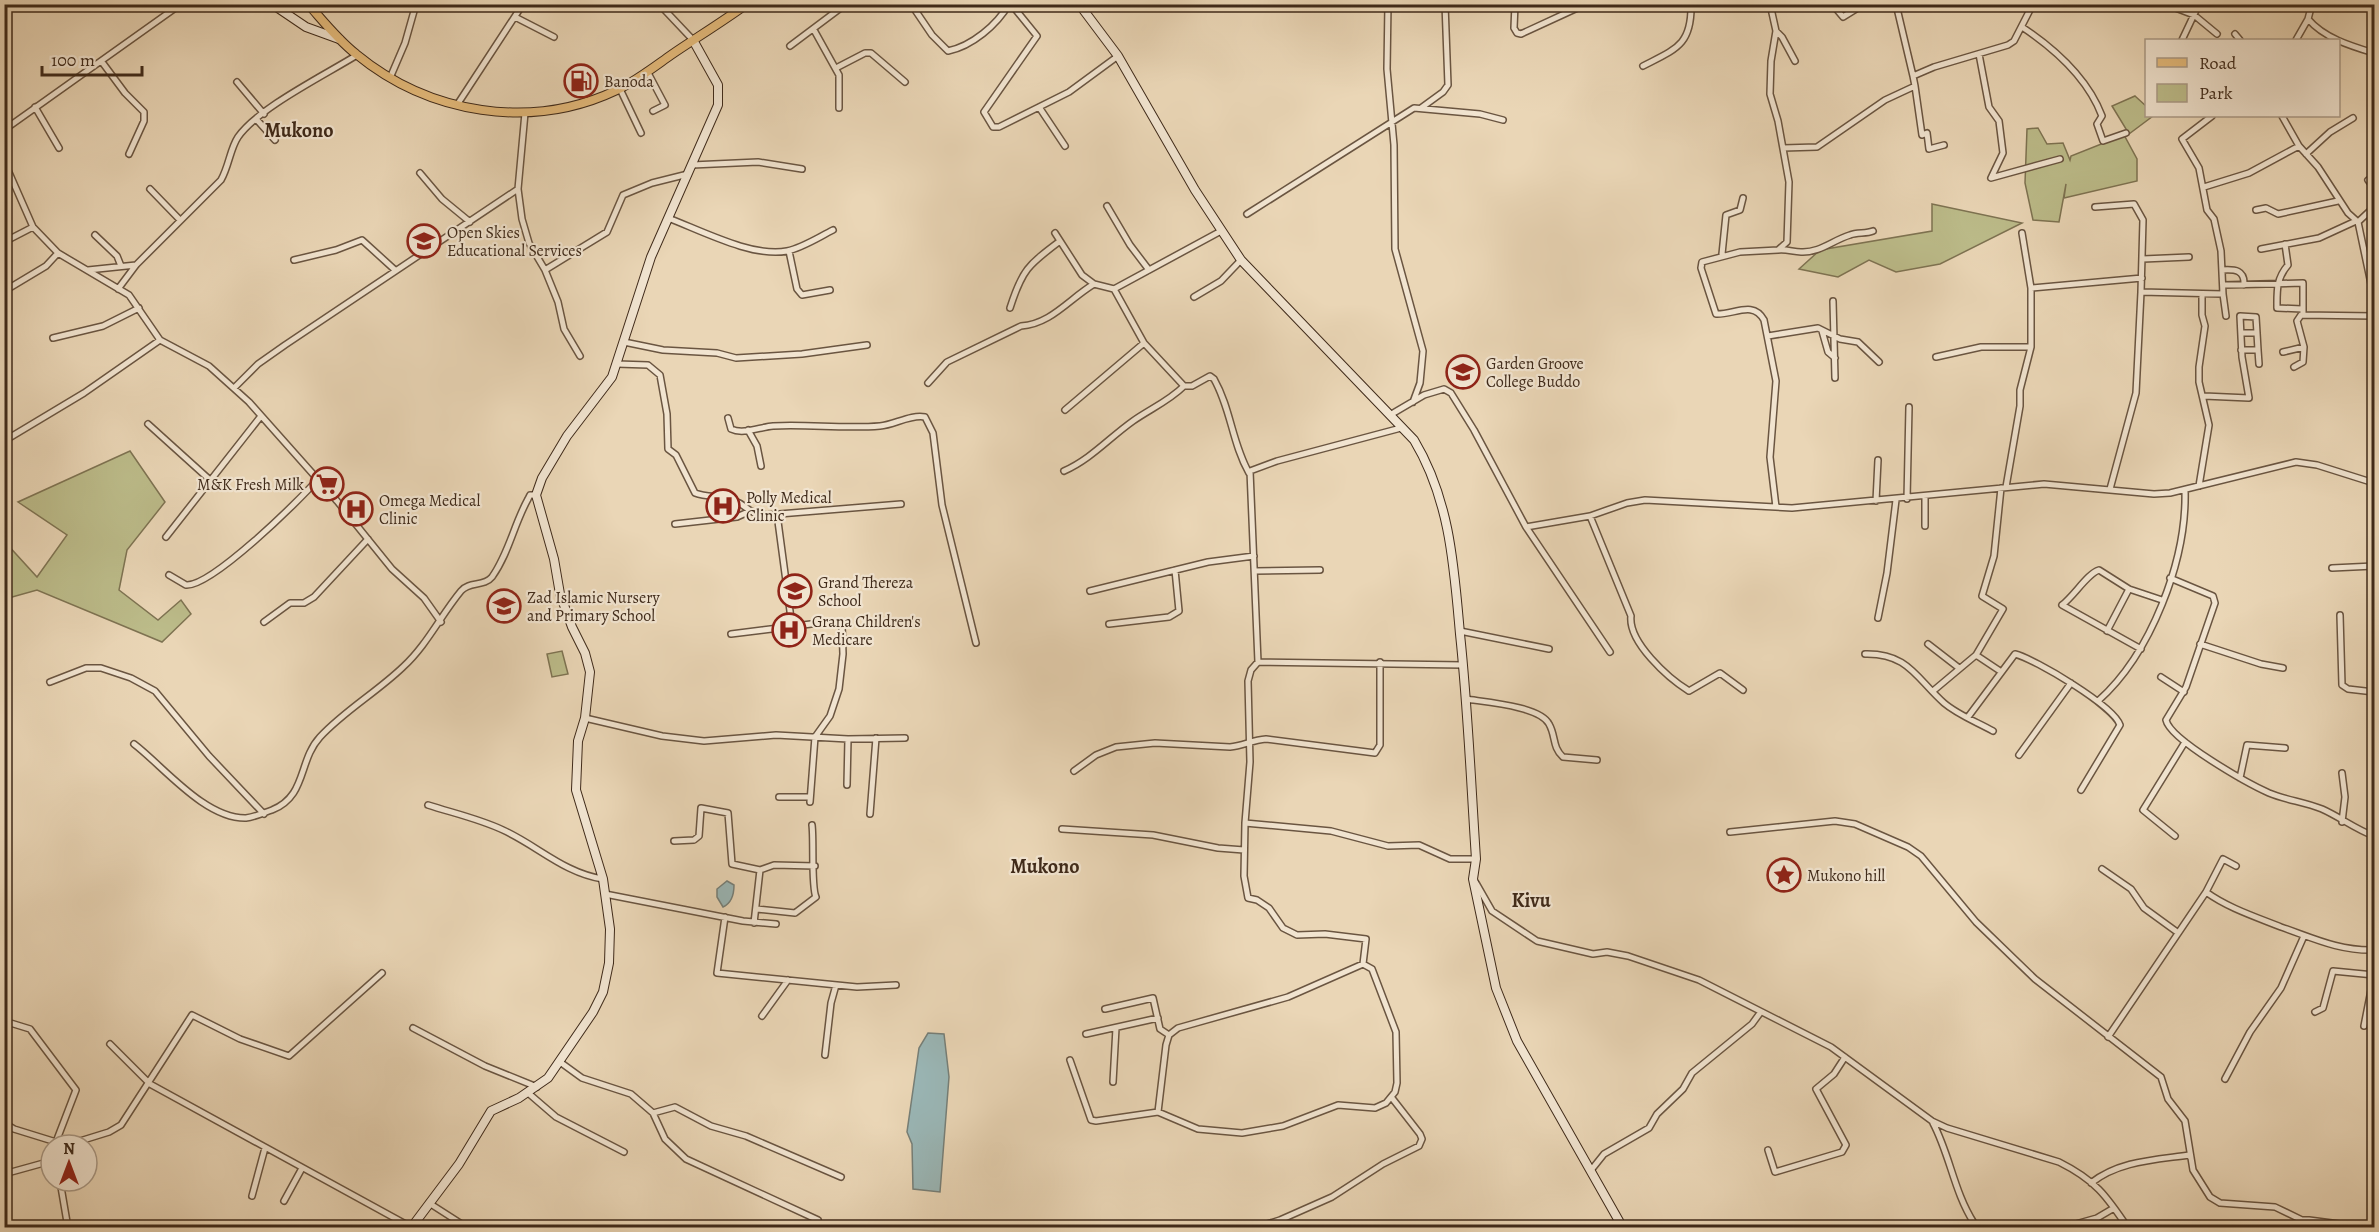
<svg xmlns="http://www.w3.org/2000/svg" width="2379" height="1232" viewBox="0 0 2379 1232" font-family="Alegreya,serif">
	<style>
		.green { fill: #bcbc8a; stroke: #7e7352; stroke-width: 1.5 }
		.water { fill: #9ab7b7; stroke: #767f78; stroke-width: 1.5 }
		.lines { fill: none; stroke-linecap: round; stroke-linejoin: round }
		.street-casing { stroke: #6a5541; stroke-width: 8 }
		.secondary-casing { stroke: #3f2a1a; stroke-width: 10 }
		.primary-casing { stroke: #3f2a1a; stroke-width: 10 }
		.street { stroke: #f1e4d0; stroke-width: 5 }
		.secondary { stroke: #f1e4d0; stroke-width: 8 }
		.primary { stroke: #e5bb7b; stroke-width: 8 }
		.labels { text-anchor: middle; stroke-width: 4.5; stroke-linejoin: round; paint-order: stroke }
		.poi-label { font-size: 16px; fill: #3f2a1a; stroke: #f1e4d0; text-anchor: start }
		.quarter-label { font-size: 20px; font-weight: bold; fill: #3f2a1a; stroke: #f1e4d0 }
	</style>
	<rect width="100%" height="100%" fill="#ead6b6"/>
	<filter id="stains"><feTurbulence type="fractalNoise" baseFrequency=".00333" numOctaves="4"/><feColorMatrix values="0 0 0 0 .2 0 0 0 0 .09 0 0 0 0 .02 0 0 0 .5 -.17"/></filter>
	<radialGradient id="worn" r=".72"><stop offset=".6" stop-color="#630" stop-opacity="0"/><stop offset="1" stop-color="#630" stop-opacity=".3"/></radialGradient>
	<path class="green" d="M 2135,96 L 2146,106 L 2146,116 L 2153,116 L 2129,134 L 2112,106 Z
		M 2038,128 L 2047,144 L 2063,143 L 2070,160 L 2071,156 L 2124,135 L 2137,159 L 2137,181 L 2064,198 L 2066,184 L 2059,222 L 2033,220 L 2025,183 L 2027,129 Z
		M 1932,204 L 2022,223 L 1940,264 L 1896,272 L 1869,260 L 1838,277 L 1799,269 L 1820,250 L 1932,231 Z
		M 130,451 L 165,502 L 127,550 L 119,590 L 158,620 L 181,600 L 191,614 L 162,642 L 37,590 L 5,599 L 5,542 L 37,577 L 67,535 L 18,502 Z
		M 562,651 L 568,674 L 552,677 L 547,654 Z"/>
	<path class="water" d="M 727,881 L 734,885 C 734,895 732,903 723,907 L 717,897 L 717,889 Z
		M 928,1033 L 944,1034 L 949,1077 L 940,1192 L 913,1189 L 912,1144 L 907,1132 L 919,1048 Z"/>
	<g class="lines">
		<defs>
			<path id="street" d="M 659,4 L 693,40
				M 727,4 L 733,14
				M 911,4 L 932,35 L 948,51 C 972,46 997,25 1009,4
				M 1011,4 L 1037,36 L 984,112 L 993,127 L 999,127 L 1069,92 L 1118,56
				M 1388,4 L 1387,69 L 1394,145 L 1395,249 L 1423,351 L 1420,383 L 1413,402
				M 1515,4 L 1514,28 L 1517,33 L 1521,34 L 1586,4
				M 1770,4 L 1776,31 L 1771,61 L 1770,94 L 1778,121 L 1789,182 L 1787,242 L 1778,250 L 1740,252 L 1702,262 L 1701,268 L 1716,314 C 1734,315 1753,300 1764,320 L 1776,381 L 1770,457 L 1776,507
				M 1832,4 L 1843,17 L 1864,4
				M 1896,4 L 1913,76
				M 2165,4 L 2194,15 L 2217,34
				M 515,17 L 554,37
				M 2308,19 C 2324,38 2351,46 2374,53
				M 2022,27 C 2055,49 2088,79 2102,116 L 2097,124 L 2103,141 L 2126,133
				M 814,30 L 839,75 L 839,108
				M 1776,31 L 1782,37 L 1795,61
				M 2235,34 L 2240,40
				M 2182,40 L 2199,4
				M 2296,40 L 2308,19 L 2312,4
				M 790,46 L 846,4
				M 1979,54 L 1989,107 L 1999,121 L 2003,153 L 1991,178 L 2060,159
				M 102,62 L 125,93 L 144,112 L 144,121 L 129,154
				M 1643,66 C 1676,49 1692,45 1691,4
				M 836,68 L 865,53 L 871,53 L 905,82
				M 647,71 L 665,105 L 653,111
				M 390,78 L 405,43 L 416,4
				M 237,82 L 264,114
				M 1915,86 L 1922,135 L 1927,133 L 1929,149 L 1944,145
				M 620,89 L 641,133
				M 457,105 L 523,4
				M 35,107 L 59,148
				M 1039,107 L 1065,146
				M 1421,108 L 1443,92 L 1448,85 L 1445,4
				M 2282,116 L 2299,146 L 2318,167 L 2348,213 L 2358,222 L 2374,298
				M 257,120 L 275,140
				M 4,130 L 181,4
				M 1783,148 L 1817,147 L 1885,100 L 1915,86 L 1913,76 L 1934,67 L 2008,45 L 2014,41 L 2033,4
				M 2306,154 L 2330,132 L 2353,118
				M 4,161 L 33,227
				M 692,165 L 758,162 L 802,169
				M 420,173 L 442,199 L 470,222
				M 2374,176 L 2368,180 L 2374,188
				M 2204,187 L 2249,173 L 2299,146
				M 150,189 L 180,220
				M 518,189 L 522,219 L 529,243 L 545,270 L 558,302 L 564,329 L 580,356
				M 1107,206 L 1130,245 L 1149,270
				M 2095,207 L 2134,204 L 2143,220 L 2141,292
				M 2256,210 L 2266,208 L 2278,214 L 2338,201
				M 1247,214 L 1414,108 L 1480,114 L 1503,120
				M 668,218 C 700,230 753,258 787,251 C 802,248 819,237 833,230
				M 2358,222 L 2374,207
				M 1055,233 L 1082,275 L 1094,284
				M 95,235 L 117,256 L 121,266
				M 4,242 L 33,227 L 58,253 L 129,295 L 160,340 L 209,366 L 249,402 L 337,501 L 392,569 L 424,598 L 441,622
				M 2285,244 L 2288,265 C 2276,279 2277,291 2277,308 L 2302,309
				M 2261,249 L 2319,238 L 2356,221
				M 1778,250 C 1787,249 1793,252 1801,252 C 1820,253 1833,240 1850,235 C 1857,232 1866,234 1873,231
				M 789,251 L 797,289 L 802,295 L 830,290
				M 1722,254 L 1726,215 L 1740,210 L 1743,198
				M 2143,259 L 2189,257
				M 294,260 L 336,250 L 362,240 L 395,270
				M 88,270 L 136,265
				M 545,270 L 607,232 L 623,195 L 652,183 L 688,174
				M 2222,270 C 2235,269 2245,270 2244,285
				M 2223,285 L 2303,283 L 2303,315
				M 2031,288 L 2142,278
				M 118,289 L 136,265 L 221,180 C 229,166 230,149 238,137 C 258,108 325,75 357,55
				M 6,290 L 46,266 L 58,253
				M 2223,294 L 2226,316
				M 1194,297 L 1221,281 L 1241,260
				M 1833,301 L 1835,378
				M 1010,308 C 1022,270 1028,265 1060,241
				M 1822,331 L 1828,352 L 1835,358
				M 2241,333 L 2257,333 L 2258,350 L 2241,350
				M 1768,336 L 1818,328 L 1840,339 L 1858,342 L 1879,362
				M 53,338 L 103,326 L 139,308
				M 624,342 L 663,350 L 717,353 L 736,358 L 802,354 L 867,345
				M 2258,350 L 2259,364
				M 2283,352 L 2304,347
				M 1936,357 L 1981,347 L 2031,347
				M 617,364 L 648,365 L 660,375 L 667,414 L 668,449 L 676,455 L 695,493 C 708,498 721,495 733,500 C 749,506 745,513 767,515 L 901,504
				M 2294,367 L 2303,362 L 2304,347 L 2297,321 L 2301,315 L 2374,316
				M 928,383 L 947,362 L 1021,326 C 1051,324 1069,299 1094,284 L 1114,289 L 1221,231
				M 1184,386 L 1192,386 L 1210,376 L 1214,379 C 1231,409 1232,443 1249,473
				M 234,388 L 258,364 L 285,345 L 518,189 L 525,113
				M 2204,396 L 2249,398 L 2242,357 L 2240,316 L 2256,317 L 2257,333
				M 1065,410 L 1144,343
				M 1390,415 L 1424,395 L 1444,389 L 1451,393 L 1474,430 L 1526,527 L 1590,516 L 1627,503 L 1645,500 L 1792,508 L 2044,484 L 2154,494 L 2170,493 L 2296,462 L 2317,465 L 2374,483
				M 728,418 L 731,429 C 743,435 760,427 773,426 C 808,424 844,429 880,426 C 894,425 911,414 925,417 L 933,433 L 942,505 L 976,643
				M 148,424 L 210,480
				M 748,430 L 757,446 L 761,466
				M 4,441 L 84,393 L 160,340
				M 1064,471 C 1091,459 1109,438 1133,421 C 1150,409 1169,401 1184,386 L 1144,343 L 1114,289
				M 2199,486 L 2209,425 L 2199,382 L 2199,367 L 2205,326 L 2202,315 L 2202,295
				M 2006,487 L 2020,406 L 2020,390 L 2031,347 L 2031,288 L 2022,233
				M 2110,489 L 2136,393 L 2141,292 L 2223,294 L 2221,251 L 2214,219 L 2207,210 L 2199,168 L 2182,139 L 2212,116
				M 1925,497 L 1925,526
				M 1907,499 L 1909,407
				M 1876,501 L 1878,460
				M 777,514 L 792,626
				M 1590,516 L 1631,616 C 1628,642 1668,678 1689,691 L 1720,673 L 1743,690
				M 675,524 L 737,517 L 748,512
				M 1526,527 L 1610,652
				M 166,537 L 261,416
				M 2332,568 L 2374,566
				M 1255,571 L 1320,570
				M 169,575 L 186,585 C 211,587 299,501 318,479
				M 2170,578 L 2213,596 L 2215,603 L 2186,687 L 2166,720 C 2170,740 2249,784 2269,793 C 2286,800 2304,802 2322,809 C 2340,817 2355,829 2374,836
				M 1090,591 L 1208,562 L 1254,556
				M 2340,615 L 2342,685 L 2348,689 L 2374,692
				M 1878,618 L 1887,573 L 1896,500
				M 264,622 L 290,603 L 304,603 L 314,597 L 368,539
				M 1109,624 L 1169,617 L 1179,611 L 1175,570
				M 1460,631 L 1549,649
				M 2107,631 L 2129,589
				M 731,634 L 827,622 L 842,625 L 843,654 L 839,689 L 830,716 L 815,737 L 810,802
				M 1928,644 L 1959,668
				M 2200,644 L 2261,664 L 2283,668
				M 2141,649 L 2062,605 C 2074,596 2088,573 2099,570 L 2129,589 L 2162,600
				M 1865,654 C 1908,653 1916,678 1944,703 C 1958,715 1977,722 1993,731
				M 1976,655 L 2000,671
				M 1258,662 L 1250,471 L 1277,461 L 1401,428
				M 2161,677 L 2184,692
				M 50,682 L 86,668 L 101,668 L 131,678 L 155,691 L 209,756 L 264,814
				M 1933,691 L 1976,655 L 2003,609 L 1982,596 L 1994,556 L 2001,488
				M 1466,699 C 1484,702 1540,706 1549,724 C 1556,736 1552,747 1563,757 L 1597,760
				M 2098,701 C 2151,654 2187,560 2185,490
				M 1968,717 L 2015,654 C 2035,659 2114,706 2120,725 L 2081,790
				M 585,718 L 662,736 L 704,741 L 776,735 L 848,739 L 905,738
				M 134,744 C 163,766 205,819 246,818 C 255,817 263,813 272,810 C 307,796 298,761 320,737 C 344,711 377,692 403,667 C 427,645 441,615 461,591 C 469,581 484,587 492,577 C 509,553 514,524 528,499 L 530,495 L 536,495
				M 2019,755 L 2071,683
				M 1074,771 L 1096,755 L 1116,747 L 1155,743 L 1230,747 C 1243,746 1252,740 1266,739 L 1375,753 L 1380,745 L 1380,662
				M 2342,773 L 2345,797 L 2342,822
				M 2240,778 L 2247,745 L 2285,748
				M 847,785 L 848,739
				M 779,797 L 810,797
				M 428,805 C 453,813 480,819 503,830 C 538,846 564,873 603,879
				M 870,814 L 876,738
				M 1245,823 L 1250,762 L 1248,681 L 1251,670 L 1258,662 L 1463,665
				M 1062,829 L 1153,835 L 1218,848 L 1244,850
				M 1730,832 L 1835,821 L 1855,824 L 1908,847 L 1921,856 L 1976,922 L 2035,979 L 2161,1077 L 2168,1099 L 2185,1121 L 2193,1170 L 2210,1197 L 2220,1203 L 2275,1207 L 2302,1220 L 2309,1220
				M 2175,836 L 2143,810 L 2185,742
				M 674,841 L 694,840 L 699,836 L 701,808 L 728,813 L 732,864 L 760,870 L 754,923
				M 2102,869 L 2131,889 L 2144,908 L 2177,932
				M 760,870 L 774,865 L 815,866
				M 1476,883 L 1492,911 L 1537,941 L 1593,954 L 1607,952 L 1628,956 L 1699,980 L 1831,1047 L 1932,1121 L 1947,1128 L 2059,1162 C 2095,1180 2106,1195 2128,1228
				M 2206,892 L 2223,859 L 2236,866
				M 605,894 L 743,921 L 776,924
				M 757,909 L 795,913 L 816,897 C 811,887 814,840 812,825
				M 725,917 L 717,973 L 857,987 L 896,985
				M 1105,1009 L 1153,998 L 1160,1029 L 1169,1035
				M 2315,1012 L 2323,1008 L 2333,971 L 2374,975
				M 762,1016 L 788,980
				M 4,1021 L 30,1029 L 76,1090 L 56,1142
				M 2364,1026 L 2374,975
				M 413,1028 L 485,1066 L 537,1087
				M 1086,1034 L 1158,1018
				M 2108,1037 L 2206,892 C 2228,908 2256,917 2281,927 C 2313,938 2339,951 2374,950
				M 110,1044 L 150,1084 L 411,1227
				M 825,1055 L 831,1003 L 836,985
				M 1070,1060 L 1091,1120 L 1096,1121 L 1158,1112 L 1198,1129 L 1242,1133 L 1283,1126 L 1338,1105 L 1375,1108 L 1386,1103 L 1395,1092 L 1397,1083 L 1396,1032 L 1372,969 L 1363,964 L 1366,939 L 1325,934 L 1297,935 L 1283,928 L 1269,908 L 1257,900 L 1248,898 L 1244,876 L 1245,823 L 1331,831 L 1388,846 L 1419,845 L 1450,859 L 1476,859
				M 560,1062 L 582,1078 L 631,1094 L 653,1113 L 675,1107 L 711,1126 L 746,1136 L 841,1177
				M 2225,1079 L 2250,1032 L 2281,988 L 2304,936
				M 1113,1082 L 1116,1028
				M 527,1092 L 556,1117 L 624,1152
				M 1158,1112 L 1166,1045 L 1169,1035 L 1178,1028 L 1288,997 L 1363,964
				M 653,1113 L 665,1139 L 686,1159 L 818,1220
				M 4,1123 L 14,1129 L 56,1142 L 56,1145
				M 1933,1123 C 1950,1155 1954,1192 1974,1223
				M 67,1145 L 109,1132 L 121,1125 L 192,1015 L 240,1039 L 289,1056 L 382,973
				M 1768,1150 L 1775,1172 L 1842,1152 L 1846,1145 L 1816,1089 L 1834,1074 L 1845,1057
				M 1592,1169 L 1604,1154 L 1649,1128 L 1657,1114 L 1683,1089 L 1692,1073 L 1752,1024 L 1760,1013
				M 4,1174 L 51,1161
				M 60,1181 L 68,1228
				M 2091,1183 C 2119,1161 2154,1160 2189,1155 L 2191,1158
				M 252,1196 L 265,1148
				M 284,1201 L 301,1170
				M 429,1203 L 468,1228
				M 288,1227 L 289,1228
				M 2065,1227 L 2097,1218 L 2114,1208
				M 630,1228 L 636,1228
				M 1254,1228 L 1280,1220 L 1332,1197 L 1383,1164 L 1419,1146 L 1422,1139 L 1420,1134 L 1392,1098
				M 2292,1228 L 2309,1220 L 2370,1228"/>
			<path id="secondary" d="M 272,4 L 306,27 L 339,39
				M 1079,4 L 1118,56 L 1195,190 L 1241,260 L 1414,440 C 1450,500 1454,566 1460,634 C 1468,709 1471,784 1476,859 L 1473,879 L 1496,988 L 1517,1041 L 1623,1228
				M 411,1228 L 459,1164 L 491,1111 L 519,1098 L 548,1078 L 593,1012 L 603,992 L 609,963 L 610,929 L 603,879 L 576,790 L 578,741 L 585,718 L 590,672 L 585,653 L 572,627 L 560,594 L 554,559 L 536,495 L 542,478 L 567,436 L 612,377 L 651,257 L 718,105 L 718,85 L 693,40"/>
			<path id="primary" d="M 308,4 C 324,22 338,40 356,54 C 429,114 531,131 617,90 C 636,81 654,67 671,55 C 696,38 722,22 747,4"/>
		</defs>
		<use href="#street" class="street-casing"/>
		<use href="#secondary" class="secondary-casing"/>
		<use href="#primary" class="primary-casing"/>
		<use href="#street" class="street"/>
		<use href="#secondary" class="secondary"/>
		<use href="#primary" class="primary"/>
	</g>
	<defs>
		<symbol id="fuel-ring" viewBox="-11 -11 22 22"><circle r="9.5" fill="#f1e4d0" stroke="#8f2418" stroke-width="1.5"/><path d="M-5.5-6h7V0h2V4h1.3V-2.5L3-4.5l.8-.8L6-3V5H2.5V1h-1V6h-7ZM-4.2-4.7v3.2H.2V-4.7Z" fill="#8f2418"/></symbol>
		<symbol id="school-ring" viewBox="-11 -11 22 22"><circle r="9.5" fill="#f1e4d0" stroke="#8f2418" stroke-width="1.5"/><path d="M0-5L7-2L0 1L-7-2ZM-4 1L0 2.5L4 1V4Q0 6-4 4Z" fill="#8f2418"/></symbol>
		<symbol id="supermarket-ring" viewBox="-11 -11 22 22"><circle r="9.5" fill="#f1e4d0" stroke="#8f2418" stroke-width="1.5"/><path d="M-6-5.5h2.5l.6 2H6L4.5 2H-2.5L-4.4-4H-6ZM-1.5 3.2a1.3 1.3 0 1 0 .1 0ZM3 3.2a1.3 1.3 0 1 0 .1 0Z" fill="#8f2418"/></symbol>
		<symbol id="hospital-ring" viewBox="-11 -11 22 22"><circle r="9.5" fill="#f1e4d0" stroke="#8f2418" stroke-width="1.5"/><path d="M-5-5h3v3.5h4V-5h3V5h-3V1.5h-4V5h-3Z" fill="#8f2418"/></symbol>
		<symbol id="sight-ring" viewBox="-11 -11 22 22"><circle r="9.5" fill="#f1e4d0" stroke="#8f2418" stroke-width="1.5"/><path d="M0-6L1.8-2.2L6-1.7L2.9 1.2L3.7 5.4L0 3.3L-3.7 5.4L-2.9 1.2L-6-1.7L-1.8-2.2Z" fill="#8f2418"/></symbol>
	</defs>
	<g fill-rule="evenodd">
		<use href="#fuel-ring" x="562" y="62" width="38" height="38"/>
		<use href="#school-ring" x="405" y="222" width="38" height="38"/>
		<use href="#school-ring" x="1444" y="353" width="38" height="38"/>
		<use href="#supermarket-ring" x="308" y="465" width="38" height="38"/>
		<use href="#hospital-ring" x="704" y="487" width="38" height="38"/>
		<use href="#hospital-ring" x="337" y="490" width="38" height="38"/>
		<use href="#school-ring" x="776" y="572" width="38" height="38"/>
		<use href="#school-ring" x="485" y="587" width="38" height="38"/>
		<use href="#hospital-ring" x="770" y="611" width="38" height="38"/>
		<use href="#sight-ring" x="1765" y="856" width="38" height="38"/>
	</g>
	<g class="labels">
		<g class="poi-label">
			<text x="604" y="87">Banoda</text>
			<text x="447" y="238">Open Skies<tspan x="447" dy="18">Educational Services</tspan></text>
			<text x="1486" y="369">Garden Groove<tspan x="1486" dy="18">College Buddo</tspan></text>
			<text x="304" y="490" text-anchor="end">M&amp;K Fresh Milk</text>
			<text x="746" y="503">Polly Medical<tspan x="746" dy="18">Clinic</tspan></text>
			<text x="379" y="506">Omega Medical<tspan x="379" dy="18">Clinic</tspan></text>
			<text x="818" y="588">Grand Thereza<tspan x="818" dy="18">School</tspan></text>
			<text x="527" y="603">Zad Islamic Nursery<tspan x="527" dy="18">and Primary School</tspan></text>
			<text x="812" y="627">Grana Children's<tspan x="812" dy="18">Medicare</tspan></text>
			<text x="1807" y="881">Mukono hill</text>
		</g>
		<g class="quarter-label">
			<text x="299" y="137">Mukono</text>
			<text x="1045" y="873">Mukono</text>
			<text x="1531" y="907">Kivu</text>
		</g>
	</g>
	<rect width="2379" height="1232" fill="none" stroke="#ead6b6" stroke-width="24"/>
	<rect x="6" y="6" width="2367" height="1220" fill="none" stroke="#3f2a1a" stroke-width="3"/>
	<rect x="12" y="12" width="2355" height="1208" fill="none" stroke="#3f2a1a" stroke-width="1.5"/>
	<rect x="2145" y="39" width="195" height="78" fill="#f1e4d0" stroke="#aa9a87" stroke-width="1.5"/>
	<rect x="2157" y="58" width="30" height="9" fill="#e5bb7b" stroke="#aa9a87" stroke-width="1.5"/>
	<text x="2199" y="69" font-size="18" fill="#3f2a1a">Road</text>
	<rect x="2157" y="84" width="30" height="18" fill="#bcbc8a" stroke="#aa9a87" stroke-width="1.5"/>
	<text x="2199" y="99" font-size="18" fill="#3f2a1a">Park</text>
	<g transform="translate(69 1163)"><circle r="28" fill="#f1e4d0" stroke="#aa9a87" stroke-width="1.5"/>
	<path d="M0-4.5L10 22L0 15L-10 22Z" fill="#8f2418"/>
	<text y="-9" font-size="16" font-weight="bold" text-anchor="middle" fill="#3f2a1a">N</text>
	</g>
	<path d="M42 66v9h100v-9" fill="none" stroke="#3f2a1a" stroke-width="3"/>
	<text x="51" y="66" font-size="18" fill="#3f2a1a" stroke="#f1e4d0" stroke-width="4.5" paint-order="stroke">100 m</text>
	<rect width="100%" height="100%" filter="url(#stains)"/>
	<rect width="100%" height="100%" fill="url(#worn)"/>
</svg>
